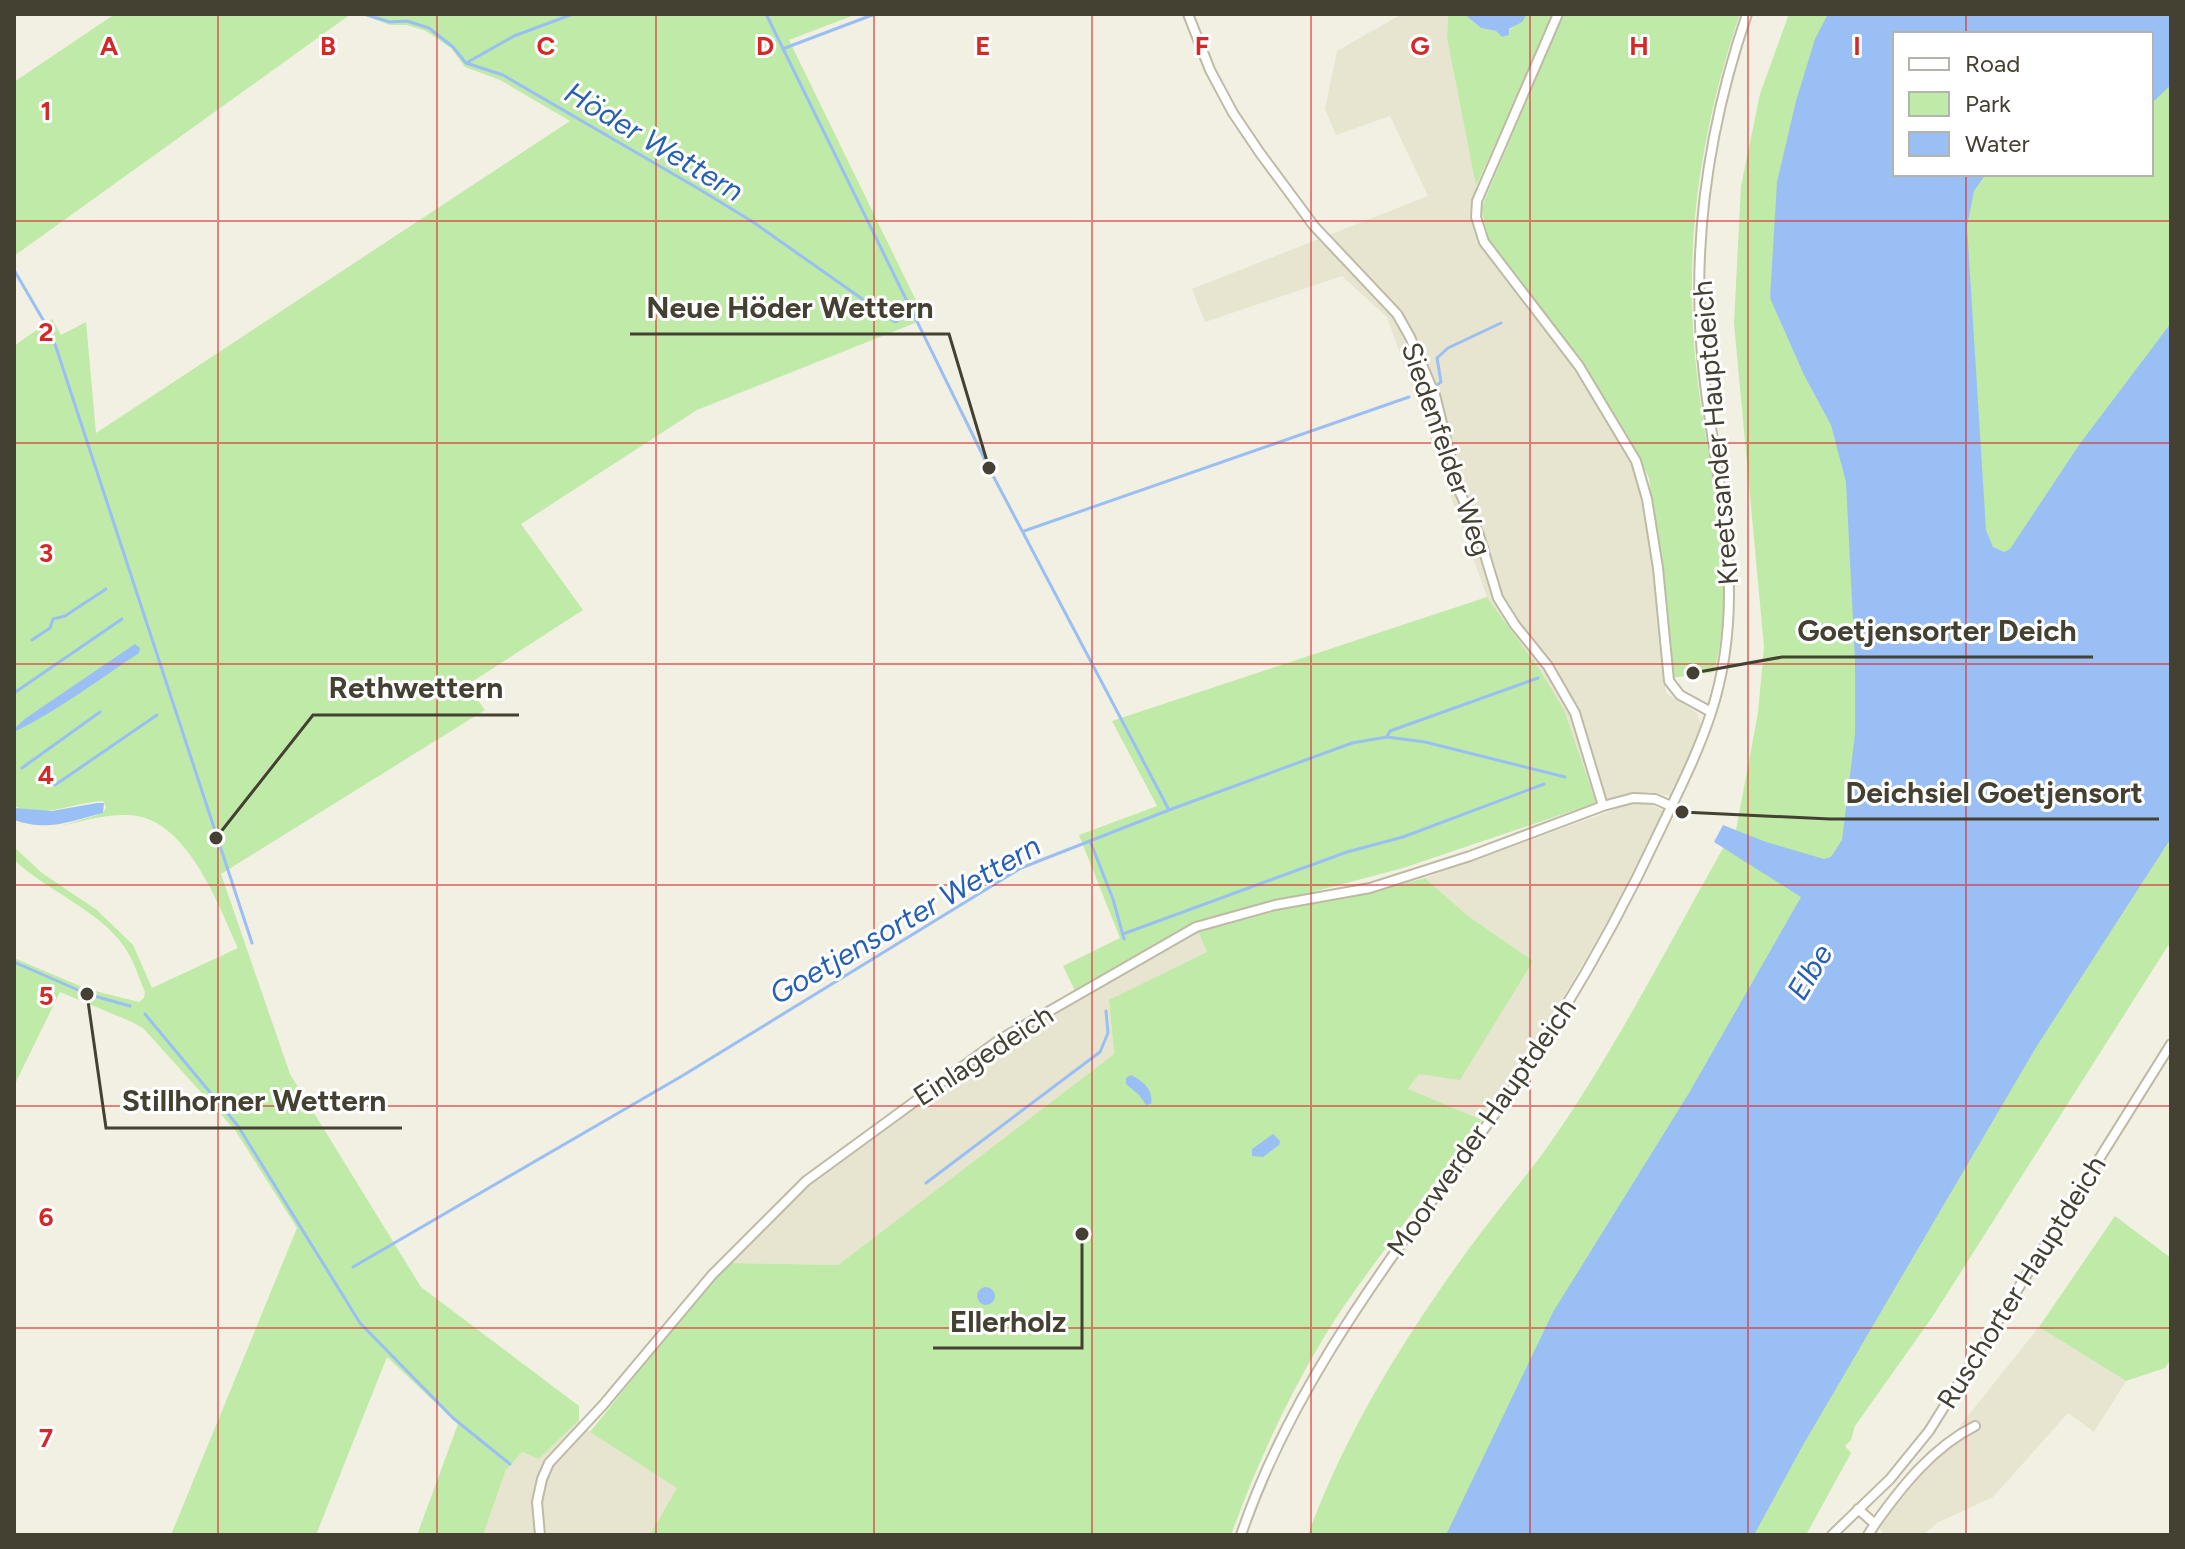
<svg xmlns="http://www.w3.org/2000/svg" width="2185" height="1549" viewBox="0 0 2185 1549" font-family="Figtree,sans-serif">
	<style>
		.residential { fill: #e7e4d0 }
		.green { fill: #c0eaa8; fill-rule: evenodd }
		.water { fill: #9abff4 }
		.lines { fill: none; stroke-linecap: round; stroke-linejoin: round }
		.stream { stroke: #9abff4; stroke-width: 3 }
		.minor-casing { stroke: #bebaa5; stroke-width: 12 }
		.minor { stroke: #fff; stroke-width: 8 }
		.grid { fill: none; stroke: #d62828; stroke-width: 2; stroke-opacity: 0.55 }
		.labels { text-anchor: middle; stroke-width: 6; stroke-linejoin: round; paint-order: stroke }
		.street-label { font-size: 28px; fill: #444133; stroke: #fff }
		.water-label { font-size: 30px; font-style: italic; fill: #275fb5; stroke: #fff }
		.grid-label { font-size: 26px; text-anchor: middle; font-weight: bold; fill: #d62828; stroke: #fff; stroke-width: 6; stroke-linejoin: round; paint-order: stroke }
		.leader { fill: none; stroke: #444133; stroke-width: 3 }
		.callout-dot { fill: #444133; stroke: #fff; stroke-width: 3 }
		.callout-label { font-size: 30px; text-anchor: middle; font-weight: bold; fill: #444133; stroke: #fff; stroke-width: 6; stroke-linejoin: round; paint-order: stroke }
	</style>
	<rect width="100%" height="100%" fill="#f2f0e2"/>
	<path class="residential" d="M 1402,14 L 1448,14 L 1447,38 L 1476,186 L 1469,217 L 1481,244 L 1576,368 L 1623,443 L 1639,481 L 1654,562 L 1666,693 L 1697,713 L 1702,728 L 1671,796 L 1650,792 L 1625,795 L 1596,803 L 1563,710 L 1540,670 L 1487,597 L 1387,317 L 1342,276 L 1205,322 L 1192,289 L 1428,196 L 1390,116 L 1336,135 L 1325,109 L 1337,51 Z
		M 1641,800 L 1664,811 L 1613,912 L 1537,1042 L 1482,1120 L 1408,1090 L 1419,1074 L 1468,916 L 1425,878 Z
		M 1197,929 L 1207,952 L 1109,1001 L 1114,1054 L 838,1265 L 729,1263 L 808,1182 L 1000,1042 Z
		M 2039,1327 L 2126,1381 L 2094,1432 L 2068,1413 L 1993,1497 L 1937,1523 L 1923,1535 L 1884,1535 L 1879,1527 Z
		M 579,1420 L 590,1432 L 678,1488 L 650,1535 L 483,1535 L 506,1470 L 522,1452 L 539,1459 Z"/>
	<path class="green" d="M 115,14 L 351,14 L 14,256 L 14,82 Z
		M 360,14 L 857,14 L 789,40 L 925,319 L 697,410 L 521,524 L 583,610 L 467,685 L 485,710 L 221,874 L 290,1074 L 421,1287 L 579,1406 L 579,1420 L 539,1459 L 522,1452 L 506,1470 L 483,1535 L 417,1535 L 458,1424 L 387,1357 L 316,1535 L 171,1535 L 297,1228 L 235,1130 L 143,1028 L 132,1022 L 60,992 L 14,1086 L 14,958 L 87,989 L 139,1002 L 144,998 L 145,992 C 139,978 135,964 127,951 C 105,913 47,891 14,860 L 14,847 L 42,873 L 97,910 L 133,945 L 152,988 L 238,948 C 218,904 186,816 128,815 C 106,814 82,821 61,826 L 103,813 L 106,807 L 103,801 C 72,802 44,820 14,806 L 14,346 L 52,319 L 61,335 L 86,322 L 96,433 L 570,121 L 500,80 L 465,67 L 451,48 L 426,31 L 407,25 L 390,25 Z
		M 1448,14 L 1464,14 L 1481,28 L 1496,31 L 1502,37 C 1510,28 1520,24 1527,14 L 1554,14 L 1476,186 L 1447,38 Z
		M 1563,14 L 1740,14 C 1701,128 1683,245 1696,366 C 1706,467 1741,570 1714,672 L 1672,678 L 1649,478 L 1630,440 L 1583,363 L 1489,240 L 1481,209 Z
		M 1789,14 L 2171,14 L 2171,941 L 1933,1316 L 1855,1426 L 1851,1440 L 1845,1446 L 1851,1453 L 1806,1535 L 1308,1535 C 1345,1433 1404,1338 1468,1250 C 1493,1216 1521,1183 1546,1149 C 1613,1054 1665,951 1722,850 L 1736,830 L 1758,713 L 1764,647 L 1734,323 L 1741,186 L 1760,94 ZM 1895,34 L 2151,34 L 2151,174 L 1895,174 Z
		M 1487,597 L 1540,670 L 1564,710 L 1596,803 L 1403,868 L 1196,923 L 1075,991 L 1063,966 L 1120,938 L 1079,835 L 1157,806 L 1112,721 Z
		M 1425,878 L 1468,916 L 1533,961 L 1460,1080 L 1419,1074 L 1408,1089 L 1482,1120 C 1436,1182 1388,1243 1344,1306 C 1297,1376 1260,1456 1231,1535 L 650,1535 L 677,1488 L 590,1432 L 705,1289 L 729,1263 L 838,1265 L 1114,1054 L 1109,1000 L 1207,952 L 1197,929 L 1274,909 L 1373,892 Z
		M 2115,1216 L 2171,1258 L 2171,1359 L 2165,1368 L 2126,1381 L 2039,1327 Z"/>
	<path class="water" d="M 1464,14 L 1527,14 L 1522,22 L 1509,29 L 1509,35 L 1502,37 L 1496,31 L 1481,28 Z
		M 1828,14 L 2171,14 L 2171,85 L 2151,104 L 2151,34 L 1895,34 L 1895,174 L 1986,174 L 1974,191 L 1967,226 L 1986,530 L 1993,547 L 2004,552 L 2010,549 L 2079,445 L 2171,323 L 2171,838 L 2035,1049 L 1803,1445 L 1754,1535 L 1446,1535 L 1553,1312 L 1689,1093 L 1801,897 L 1714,842 L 1723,825 L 1766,842 L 1824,859 L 1831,857 L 1842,840 L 1855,734 L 1855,660 L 1846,482 L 1831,425 L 1804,375 L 1770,298 L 1777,182 L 1796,101 L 1815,39 Z
		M 135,644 L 140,648 L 139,653 C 98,680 59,710 14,732 L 14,729 L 26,718 Z
		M 97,803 L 104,803 L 103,813 C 70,821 49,832 14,820 L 14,808 L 52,811 Z
		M 1131,1075 C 1143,1081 1154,1090 1151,1104 L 1146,1105 L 1139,1095 L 1126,1084 L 1126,1078 Z
		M 1273,1134 L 1280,1141 L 1279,1145 L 1263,1157 L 1252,1156 L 1252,1149 Z
		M977 1296a9 9 0 1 1 18 0a9 9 0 1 1-18 0Z"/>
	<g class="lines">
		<path class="stream" d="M 364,14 L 390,22 L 407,21 L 429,28 L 453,47 L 466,63 L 503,75 L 699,189 L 753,222 L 895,322 L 913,313
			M 766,14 L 989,468 L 1169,810
			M 785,48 L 875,14
			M 468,62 L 514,36 L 573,14
			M 14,270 L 52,335 L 252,943
			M 1437,385 L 1441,382 L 1437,358 L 1448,348 L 1501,323
			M 1024,531 L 1409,397
			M 32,640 L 50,628 L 53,619 L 65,616 L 106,589
			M 14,693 L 122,619
			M 1387,737 L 1390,731 L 1538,678
			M 22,768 L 100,712
			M 55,785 L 157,715
			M 1090,841 L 1113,899 L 1124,939
			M 1123,934 L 1347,852 L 1403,837 L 1544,784
			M 14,962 L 87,994 L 130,1006
			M 145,1014 L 238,1126 L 360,1323 L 453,1418 L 510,1464
			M 926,1183 L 1100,1052 L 1108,1033 L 1106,1011
			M 353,1267 L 682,1076 L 1021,868 L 1169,810 L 1352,743 L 1387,737 L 1425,742 L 1565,777"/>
		<defs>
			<path id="minor" d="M 1188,14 L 1210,70 L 1233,113 L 1260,153 L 1314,226 L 1397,314 L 1410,337 L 1435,395 L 1458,488 L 1479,535 L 1498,598 L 1515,625 L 1548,666 L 1575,713 L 1603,806
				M 1558,14 L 1477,201 L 1476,217 L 1484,242 L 1579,366 L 1636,461 L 1647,499 L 1658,568 L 1669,681 L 1680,695 L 1711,712
				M 1858,1509 L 1875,1524 L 1868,1535
				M 1875,1524 C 1902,1486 1933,1447 1975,1426
				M 540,1535 L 537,1502 L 542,1479 L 549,1463 L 603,1405 L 712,1275 L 806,1181 L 999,1040 L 1196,927 L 1275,905 L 1370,888 L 1470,856 L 1603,806 L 1633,798 L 1655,799 L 1671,806
				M 1241,1535 C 1293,1381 1396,1252 1489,1122 C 1556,1029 1613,931 1661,828 C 1679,790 1698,753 1711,713 C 1749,597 1717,491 1704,375 C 1690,251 1707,131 1747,14
				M 1832,1535 L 1890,1479 L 1929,1431 L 2171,1044"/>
		</defs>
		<use href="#minor" class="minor-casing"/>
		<use href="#minor" class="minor"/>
	</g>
	<path class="grid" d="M 218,14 L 218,1535M 437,14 L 437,1535M 656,14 L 656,1535M 874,14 L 874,1535M 1092,14 L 1092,1535M 1311,14 L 1311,1535M 1530,14 L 1530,1535M 1748,14 L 1748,1535M 1966,14 L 1966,34M 1966,174 L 1966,1535M 14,221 L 2171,221M 14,443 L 2171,443M 14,664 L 2171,664M 14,885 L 2171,885M 14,1106 L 2171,1106M 14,1328 L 2171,1328"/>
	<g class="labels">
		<g class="street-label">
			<text transform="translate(1715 433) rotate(-95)" y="10">Kreetsander Hauptdeich</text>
			<text transform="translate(1447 449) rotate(71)" y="10">Siedenfelder Weg</text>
			<text transform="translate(983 1055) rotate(-33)" y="10">Einlagedeich</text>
			<text transform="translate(1481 1127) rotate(-55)" y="10">Moorwerder Hauptdeich</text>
			<text transform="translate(2021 1282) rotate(-58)" y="10">Ruschorter Hauptdeich</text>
		</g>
		<g class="water-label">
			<text transform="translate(654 142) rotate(31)" y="10">Höder Wettern</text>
			<text transform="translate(905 920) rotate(-30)" y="10">Goetjensorter Wettern</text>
			<text transform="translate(1810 972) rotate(-59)" y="10">Elbe</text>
		</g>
	</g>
	<g class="grid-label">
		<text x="109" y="55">A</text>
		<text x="328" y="55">B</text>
		<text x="546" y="55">C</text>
		<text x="765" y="55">D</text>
		<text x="983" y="55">E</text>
		<text x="1202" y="55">F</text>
		<text x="1420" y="55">G</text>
		<text x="1639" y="55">H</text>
		<text x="1857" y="55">I</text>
		<text x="46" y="120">1</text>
		<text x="46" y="341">2</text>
		<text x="46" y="562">3</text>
		<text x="46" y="784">4</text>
		<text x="46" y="1005">5</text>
		<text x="46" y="1226">6</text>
		<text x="46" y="1447">7</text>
	</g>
	<path class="leader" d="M989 468L949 334H630M1693 673L1782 657H2093M216 838L313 715H519M1682 812L1830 819H2159M87 994L106 1128H402M1082 1234L1082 1348H933"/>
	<g class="callout-dot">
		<circle cx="989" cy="468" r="8"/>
		<circle cx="1693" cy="673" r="8"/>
		<circle cx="216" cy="838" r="8"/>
		<circle cx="1682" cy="812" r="8"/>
		<circle cx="87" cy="994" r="8"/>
		<circle cx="1082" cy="1234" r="8"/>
	</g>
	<g class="callout-label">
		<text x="790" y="318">Neue Höder Wettern</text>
		<text x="1937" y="641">Goetjensorter Deich</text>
		<text x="416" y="698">Rethwettern</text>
		<text x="1994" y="803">Deichsiel Goetjensort</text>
		<text x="254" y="1111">Stillhorner Wettern</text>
		<text x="1008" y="1332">Ellerholz</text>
	</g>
	<rect width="2185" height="1549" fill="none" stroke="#444133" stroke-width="32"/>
	<rect x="1893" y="32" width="260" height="144" fill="#ffffff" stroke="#b4b3ad" stroke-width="2"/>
	<rect x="1909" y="58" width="40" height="12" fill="#ffffff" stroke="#b4b3ad" stroke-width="2"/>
	<text x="1965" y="72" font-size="24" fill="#444133">Road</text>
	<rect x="1909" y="92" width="40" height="24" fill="#c0eaa8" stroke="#b4b3ad" stroke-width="2"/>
	<text x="1965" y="112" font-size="24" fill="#444133">Park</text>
	<rect x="1909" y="132" width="40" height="24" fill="#9abff4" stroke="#b4b3ad" stroke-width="2"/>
	<text x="1965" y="152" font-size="24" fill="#444133">Water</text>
</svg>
